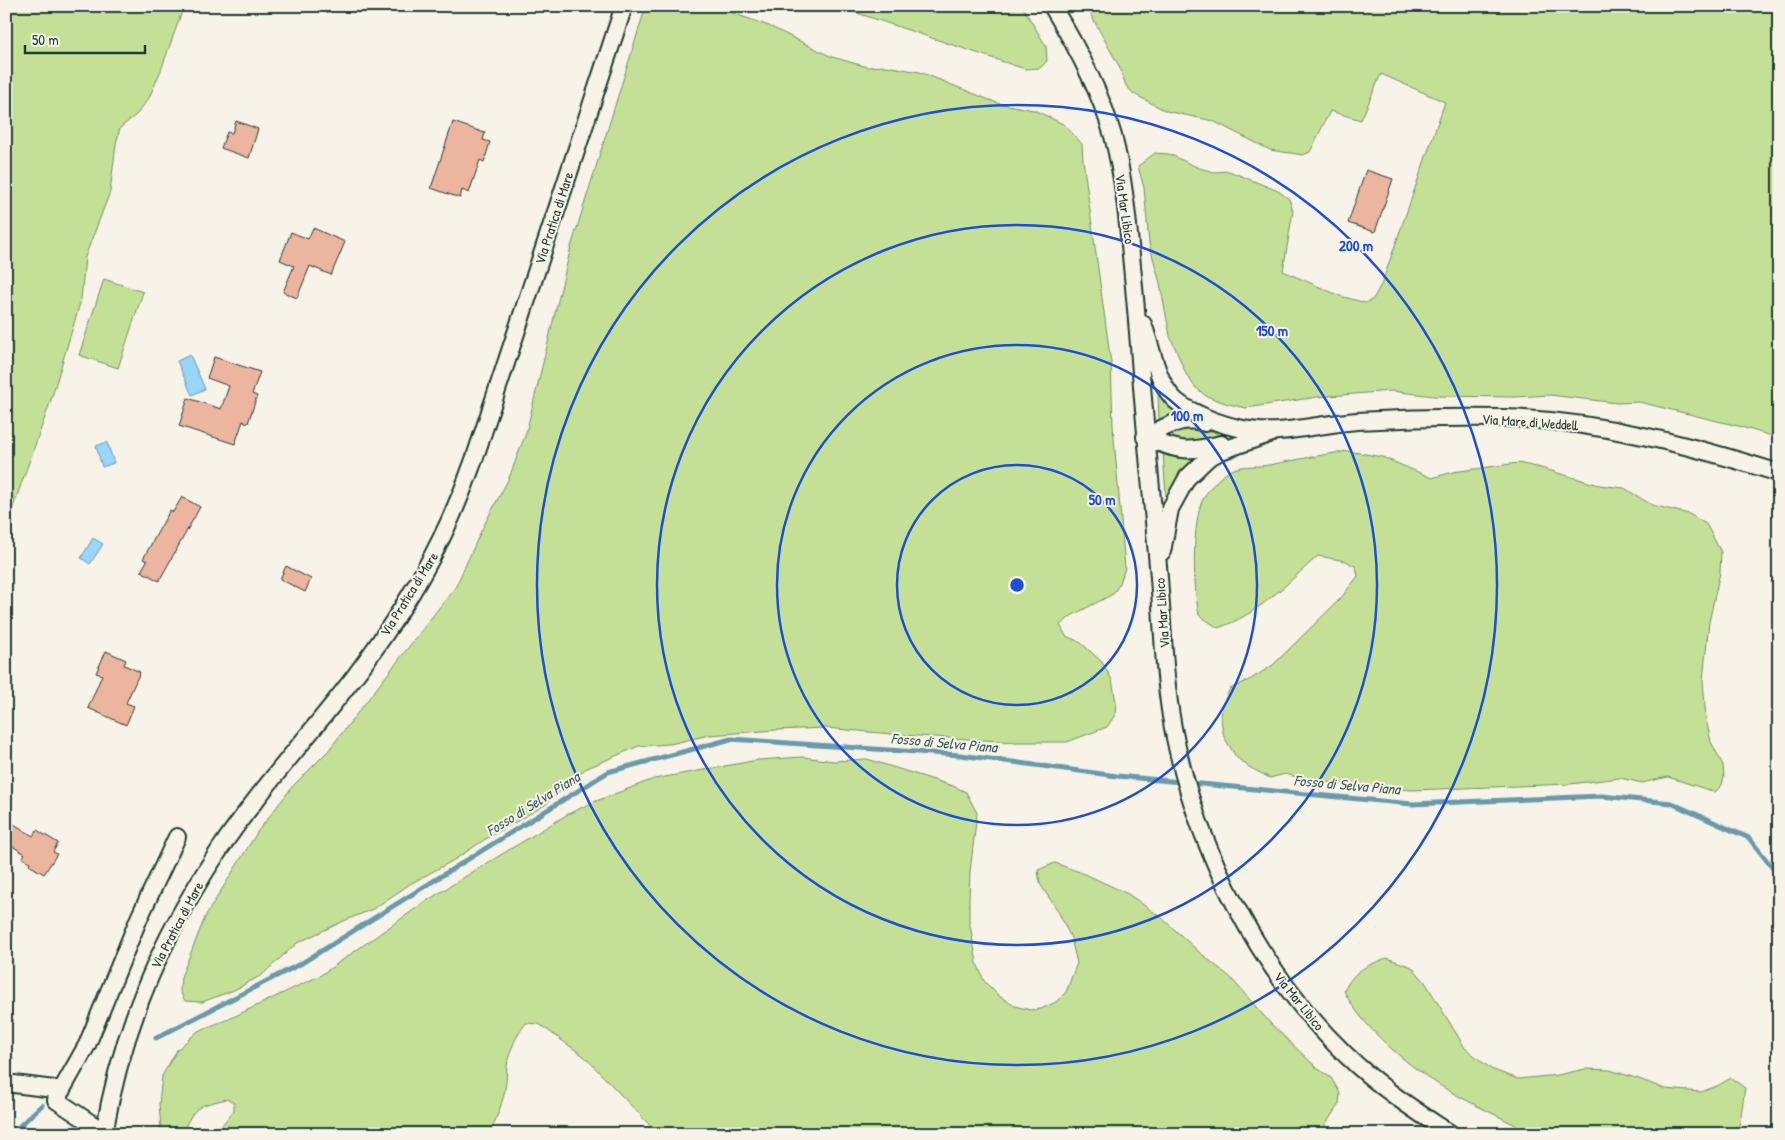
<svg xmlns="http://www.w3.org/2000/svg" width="1785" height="1140" viewBox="0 0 1785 1140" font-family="'Patrick Hand',sans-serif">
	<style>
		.green { fill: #c4e097; stroke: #728e66 }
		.water { fill: #9ad6fa; stroke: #6999ab }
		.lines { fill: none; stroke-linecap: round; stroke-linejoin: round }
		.stream { stroke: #6999ab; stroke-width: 5 }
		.building { fill: #ecb5a0; stroke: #1f3d34 }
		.minor-casing { stroke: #1f3d34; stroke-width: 20 }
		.minor { stroke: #f7f3e8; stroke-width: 16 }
		.ring { fill: none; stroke: #1d4ed8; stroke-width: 2.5 }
		.labels { text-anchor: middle; stroke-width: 4; stroke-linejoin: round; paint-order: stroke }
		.street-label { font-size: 14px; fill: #1f3d34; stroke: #f7f3e8 }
		.water-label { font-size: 15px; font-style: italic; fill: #385c5c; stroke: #f7f3e8 }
		.centre { fill: #1d4ed8; stroke: #f7f3e8; stroke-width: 2.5 }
		.ring-label { font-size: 15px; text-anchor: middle; font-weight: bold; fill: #1d4ed8; stroke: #f7f3e8; stroke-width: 4; stroke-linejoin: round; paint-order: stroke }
	</style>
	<rect width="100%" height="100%" fill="#f7f3e8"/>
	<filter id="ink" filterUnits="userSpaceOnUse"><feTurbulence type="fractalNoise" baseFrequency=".02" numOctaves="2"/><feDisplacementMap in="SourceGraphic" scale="10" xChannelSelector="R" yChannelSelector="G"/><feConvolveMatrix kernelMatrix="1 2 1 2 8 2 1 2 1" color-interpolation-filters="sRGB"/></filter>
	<g filter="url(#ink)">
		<path class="green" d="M 6,6 L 184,6 L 161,70 L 149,98 L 137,114 L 120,128 L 116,144 L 110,192 L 85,257 L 81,300 L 51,400 L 6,527 Z
			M 646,6 L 713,6 L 769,26 L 832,57 L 868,67 L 886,66 L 920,72 L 997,103 L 1034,110 L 1065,125 L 1082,144 L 1083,160 L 1111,363 L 1113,426 L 1125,568 L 1120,583 L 1113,594 L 1073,615 L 1060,625 L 1066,636 L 1080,642 L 1102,662 L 1112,680 L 1116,702 L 1115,715 L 1107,727 L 1067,742 L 1016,742 L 902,735 L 826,728 L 776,730 L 709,735 L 670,744 L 639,746 L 585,769 L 545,805 L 484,840 L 454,860 L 410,884 L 373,909 L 346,920 L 297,943 L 262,975 L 234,990 L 202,1002 L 185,1001 L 180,991 L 181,977 L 206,915 L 258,831 L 293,786 L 328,751 L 456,586 L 483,527 L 509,478 L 526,433 L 571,247 Z
			M 836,6 L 1022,6 L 1046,46 L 1047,61 L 1040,68 L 1025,69 Z
			M 1086,6 L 1779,6 L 1779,438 L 1738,426 L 1639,402 L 1617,403 L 1550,395 L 1516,397 L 1434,396 L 1391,391 L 1317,397 L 1246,408 L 1228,404 L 1206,396 L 1195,387 L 1186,374 L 1170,336 L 1160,283 L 1149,243 L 1144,188 L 1138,166 L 1155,153 L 1169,154 L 1199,168 L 1214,172 L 1229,171 L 1278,191 L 1289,199 L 1293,211 L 1283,271 L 1340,296 L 1366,303 L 1373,299 L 1382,283 L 1445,102 L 1381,74 L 1361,120 L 1330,111 L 1310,152 L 1303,155 L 1270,150 L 1213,121 L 1166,111 L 1134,94 L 1126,86 L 1119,66 Z
			M 104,279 L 143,292 L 118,368 L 79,355 Z
			M 1161,391 L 1179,413 L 1179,415 L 1159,421 L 1158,392 Z
			M 1184,428 C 1197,428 1215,429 1225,439 L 1189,443 L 1163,438 L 1168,433 Z
			M 1163,451 L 1197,455 L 1198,459 L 1169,496 L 1166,496 Z
			M 1348,451 L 1382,457 L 1432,478 L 1453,472 L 1518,463 L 1541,468 L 1599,485 L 1624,488 L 1652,505 L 1689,514 L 1706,524 L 1721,552 L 1720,572 L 1709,622 L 1703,680 L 1706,719 L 1711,742 L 1723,765 L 1724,777 L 1722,785 L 1715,792 L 1668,777 L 1642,783 L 1620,778 L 1570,784 L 1411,790 L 1311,781 L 1285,774 L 1270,778 L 1249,767 L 1236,757 L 1224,737 L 1221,720 L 1222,705 L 1230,689 L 1251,679 L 1273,665 L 1341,598 L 1358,576 L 1356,567 L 1346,561 L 1318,556 C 1287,583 1258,615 1218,628 L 1199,615 C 1193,586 1192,532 1201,504 C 1205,491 1221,474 1234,469 C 1244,465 1258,467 1269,465 C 1295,460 1321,455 1348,451 Z
			M 803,757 L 834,761 L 867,759 L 953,786 L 966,792 L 977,813 L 970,872 L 969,898 L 969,920 L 977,963 L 984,981 L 999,996 L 1015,1006 L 1030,1010 L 1041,1009 L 1056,1002 L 1066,992 L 1077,963 L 1071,938 L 1058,911 L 1040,884 L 1038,870 L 1055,863 L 1085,874 L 1128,894 L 1162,918 L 1199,952 L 1230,977 L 1271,1024 L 1317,1068 L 1331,1078 L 1340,1093 L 1339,1104 L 1319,1134 L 658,1134 L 585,1057 L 539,1024 L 526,1023 C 516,1036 509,1051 507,1066 C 506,1071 507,1077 506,1082 C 504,1100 497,1118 489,1134 L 215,1134 L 234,1110 L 234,1103 L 227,1099 C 219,1101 207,1103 200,1107 C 190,1113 187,1125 181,1134 L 164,1134 L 161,1128 L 159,1104 L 162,1076 L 177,1050 L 198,1031 L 231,1018 L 321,975 L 425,902 L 471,873 L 568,814 L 596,801 L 654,779 L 758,760 Z
			M 1387,958 L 1412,967 L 1425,982 L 1465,1048 L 1491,1069 L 1518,1079 L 1558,1075 L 1585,1069 L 1610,1070 L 1639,1079 L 1665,1089 L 1701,1092 L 1717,1086 L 1731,1078 L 1745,1088 L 1740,1122 L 1736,1134 L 1531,1134 C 1510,1121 1488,1112 1466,1100 C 1423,1079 1365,1033 1344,991 C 1354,970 1366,966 1387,958 Z"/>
		<path class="water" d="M 190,355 L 205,389 L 192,395 L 177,361 Z
			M 107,442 L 114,463 L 102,467 L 96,446 Z
			M 93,538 L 103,544 L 90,564 L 81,558 Z"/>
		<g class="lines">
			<path class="stream" d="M 156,1038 L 302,963 L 608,772 L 731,739 L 960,755 L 1117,776 L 1412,804 L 1602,796 L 1671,803 L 1749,838 L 1779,876
				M 11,1134 L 42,1105"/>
		</g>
		<path class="building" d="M 236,121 L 258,129 L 249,158 L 221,148 L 227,132 L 232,133 Z
			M 453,122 L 485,133 L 483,140 L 490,142 L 484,162 L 480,160 L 469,193 L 462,190 L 460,198 L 431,188 Z
			M 1366,170 L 1393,179 L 1375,232 L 1348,223 Z
			M 313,228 L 345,242 L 331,275 L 310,266 L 297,298 L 283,292 L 294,266 L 280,260 L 291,232 L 308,239 Z
			M 214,357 L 260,372 L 252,394 L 257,396 L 248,423 L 243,421 L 235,444 L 179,426 L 188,398 L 221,409 L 229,386 L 207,378 Z
			M 182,497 L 200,507 L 159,581 L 141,571 L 147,561 L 143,559 L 170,510 L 173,512 Z
			M 286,566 L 311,579 L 305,592 L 280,579 Z
			M 106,651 L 126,660 L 124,665 L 140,672 L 126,703 L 134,706 L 126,725 L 88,708 L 102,675 L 96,673 Z
			M 6,819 L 33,836 L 37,830 L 58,843 L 53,852 L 57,854 L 44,874 L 29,865 L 30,862 L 22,858 L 25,854 L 6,842 Z"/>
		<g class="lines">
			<defs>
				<path id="minor" d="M 1052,6 C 1077,47 1100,90 1113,136 C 1124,178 1128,223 1132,266 C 1135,297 1138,329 1140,360 C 1145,429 1152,497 1158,566 C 1163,620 1163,674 1173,728 C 1196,848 1258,970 1346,1055 C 1378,1086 1414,1110 1451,1134
					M 1143,324 C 1152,348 1156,378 1172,397 C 1179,405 1189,410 1198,414 C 1222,426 1252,433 1279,431 C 1305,429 1331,423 1357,421 C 1407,418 1456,417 1505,418 C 1599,421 1690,445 1779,473
					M 1145,437 C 1177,451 1188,453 1221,444
					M 1145,437 C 1165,427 1183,415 1205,423
					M 1162,552 L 1170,509 L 1187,478 L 1208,458 L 1221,451 L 1272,433
					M 6,1083 L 62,1090
					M 104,1132 L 56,1100 L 87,1045 L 139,918 L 177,837
					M 104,1134 C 121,1032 162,935 220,849 C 261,788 311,734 355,676 C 408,605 446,541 475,457 L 624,6"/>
			</defs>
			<use href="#minor" class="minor-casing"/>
			<use href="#minor" class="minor"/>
		</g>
	</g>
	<g class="ring">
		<circle cx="1017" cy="585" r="120"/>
		<circle cx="1017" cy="585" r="240"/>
		<circle cx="1017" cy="585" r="360"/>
		<circle cx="1017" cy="585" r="480"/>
	</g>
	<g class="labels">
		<g class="street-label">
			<text transform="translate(1125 209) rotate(82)" y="5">Via Mar Libico</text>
			<text transform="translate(554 218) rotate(-72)" y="5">Via Pratica di Mare</text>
			<text transform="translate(1530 422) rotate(4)" y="5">Via Mare di Weddell</text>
			<text transform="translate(409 594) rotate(-58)" y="5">Via Pratica di Mare</text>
			<text transform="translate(1162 613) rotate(-94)" y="5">Via Mar Libico</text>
			<text transform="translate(177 925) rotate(-62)" y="5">Via Pratica di Mare</text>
			<text transform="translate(1299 1001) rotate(51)" y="5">Via Mar Libico</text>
		</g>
		<g class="water-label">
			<text transform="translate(944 743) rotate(5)" y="5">Fosso di Selva Piana</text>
			<text transform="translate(1347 785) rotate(5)" y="5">Fosso di Selva Piana</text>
			<text transform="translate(533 804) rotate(-32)" y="5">Fosso di Selva Piana</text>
		</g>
	</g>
	<circle cx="1017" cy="585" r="8" class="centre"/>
	<g class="ring-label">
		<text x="1356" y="251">200 m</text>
		<text x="1272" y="336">150 m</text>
		<text x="1187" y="421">100 m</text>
		<text x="1102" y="505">50 m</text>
	</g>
	<rect width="1785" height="1140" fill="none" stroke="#f7f3e8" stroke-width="25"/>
	<rect x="12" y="12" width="1760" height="1115" fill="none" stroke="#1f3d34" stroke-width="2" filter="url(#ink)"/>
	<path d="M25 45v8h120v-8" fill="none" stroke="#1f3d34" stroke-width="2.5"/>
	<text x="32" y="45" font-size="15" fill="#1f3d34" stroke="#f7f3e8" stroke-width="4" paint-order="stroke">50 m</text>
</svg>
